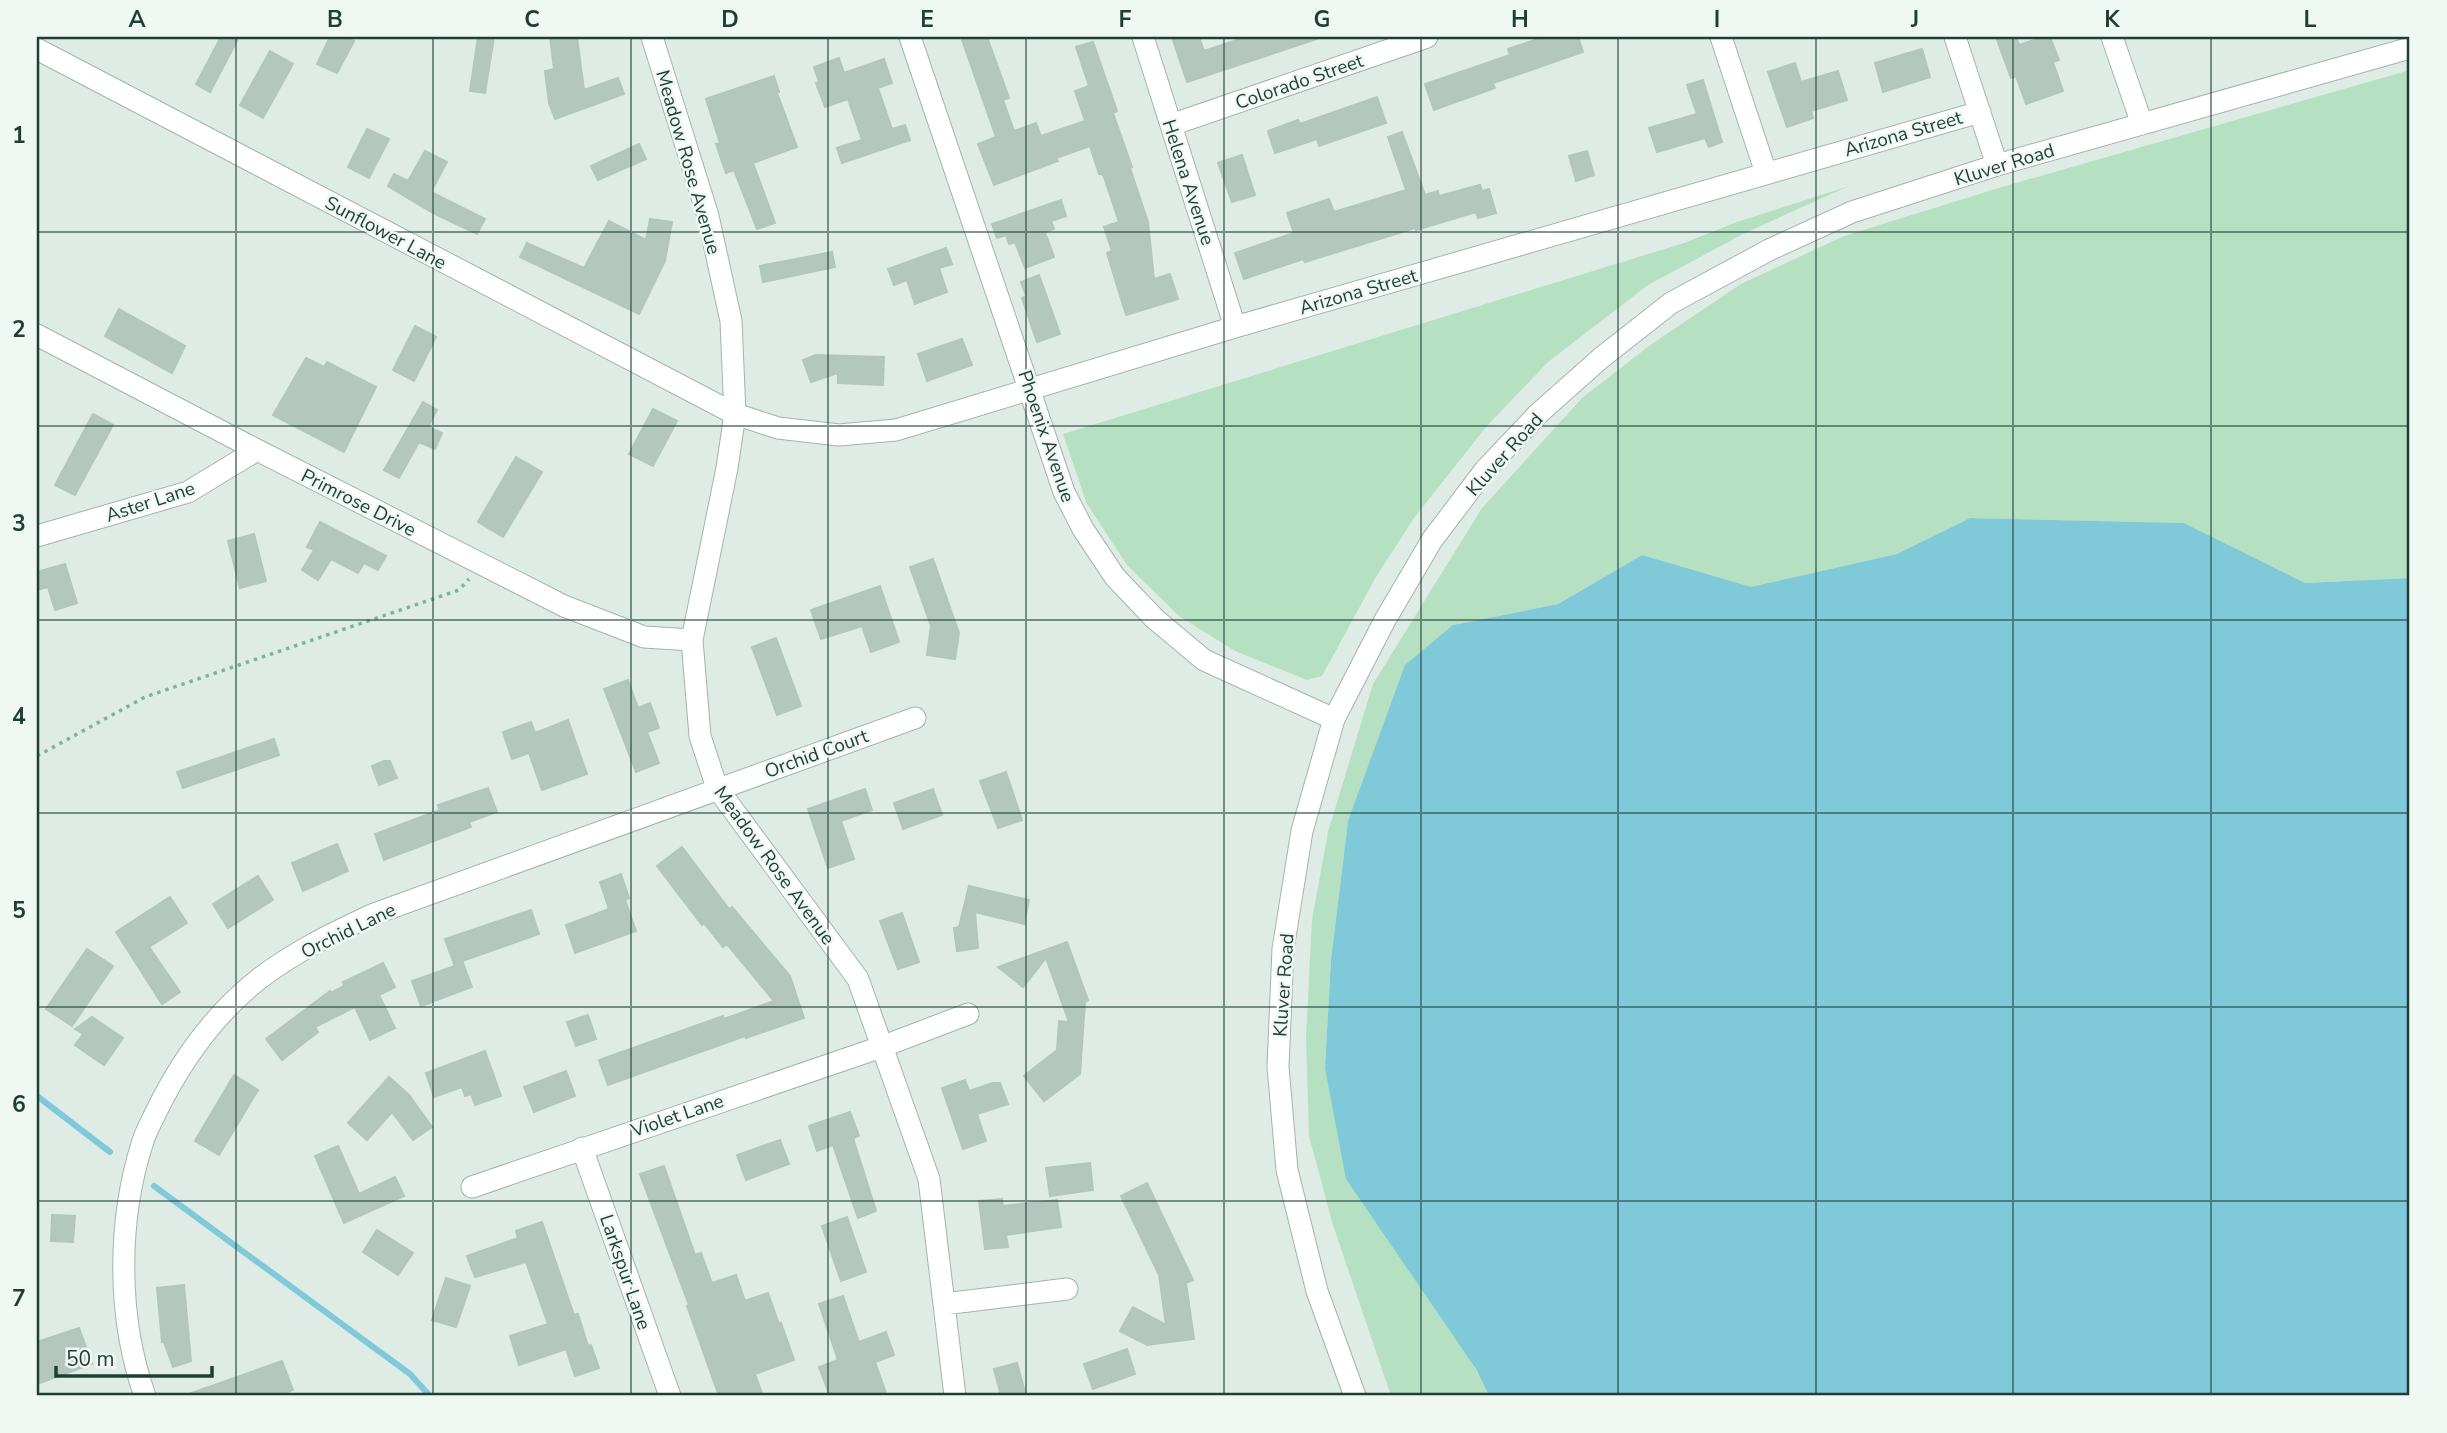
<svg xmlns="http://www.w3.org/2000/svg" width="2447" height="1433" viewBox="0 0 2447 1433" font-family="'Nunito Sans',sans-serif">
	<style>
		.green { fill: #b5e0c1 }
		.water { fill: #80c9d8 }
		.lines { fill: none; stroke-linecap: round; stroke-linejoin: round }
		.stream { stroke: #80c9d8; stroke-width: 6 }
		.building { fill: #b4c7bf; stroke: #b1c6be; stroke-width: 2 }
		.minor-casing { stroke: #a1b4ae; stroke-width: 23 }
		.path { stroke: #7cb3a2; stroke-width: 3.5; stroke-dasharray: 3.5 5; stroke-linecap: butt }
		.minor { stroke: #fff; stroke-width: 21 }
		.grid { fill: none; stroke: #1e3e36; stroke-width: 2; stroke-opacity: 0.55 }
		.labels { text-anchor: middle; stroke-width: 5; stroke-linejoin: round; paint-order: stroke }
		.street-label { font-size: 19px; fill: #1e3e36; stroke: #f0f8f4 }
		.neatline { fill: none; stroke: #1e3e36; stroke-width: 2.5 }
		.grid-label { font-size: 23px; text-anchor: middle; font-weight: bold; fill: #1e3e36 }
	</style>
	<rect width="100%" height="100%" fill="#dfece6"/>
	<path class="green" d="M 2410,70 L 2410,578 L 2305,583 L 2184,523 L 1970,518 L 1897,554 L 1751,588 L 1642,555 L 1558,604 L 1453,625 L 1348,821 L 1331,960 L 1325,1068 L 1489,1396 L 1391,1396 L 1333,1225 L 1309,1136 L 1306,1037 L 1312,920 L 1328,832 L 1373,684 L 1482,508 L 1583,397 L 1653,343 L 1741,284 L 1844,236 L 2002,187 Z
		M 1849,186 L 1745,233 L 1648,285 L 1548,362 L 1486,427 L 1414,518 L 1376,577 L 1322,676 L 1307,680 L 1235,651 L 1179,616 L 1127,565 L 1087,504 L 1063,434 L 1684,243 L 1737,222 Z"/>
	<path class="water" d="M 1970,518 L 2184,523 L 2305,583 L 2410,578 L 2410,1396 L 1489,1396 L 1476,1369 L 1346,1179 L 1325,1068 L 1331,960 L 1348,821 L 1405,665 L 1453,625 L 1558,604 L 1642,555 L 1751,587 L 1897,554 Z"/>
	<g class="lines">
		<path class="stream" d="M 37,1096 L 110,1152
			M 154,1186 L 410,1374 L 430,1396"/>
	</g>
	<path class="building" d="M 221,37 L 239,37 L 210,92 L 196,84 Z
		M 330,37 L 343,37 L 354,41 L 337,73 L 317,64 Z
		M 478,37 L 494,37 L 485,93 L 470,91 Z
		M 550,37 L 577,37 L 584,90 L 618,78 L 624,94 L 555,119 L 549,103 L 545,71 L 554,69 Z
		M 961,37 L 987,37 L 1009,98 L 1003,100 L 1014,131 L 1036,123 L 1041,136 L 1085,121 L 1075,91 L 1089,86 L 1076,47 L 1093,42 L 1117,111 L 1113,113 L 1132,167 L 1130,168 L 1148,222 L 1154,279 L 1170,274 L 1178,299 L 1126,315 L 1107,253 L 1112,251 L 1104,227 L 1119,222 L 1104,177 L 1102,174 L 1099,174 L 1090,146 L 1056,158 L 1058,161 L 994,185 L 978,144 L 996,137 Z
		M 1172,37 L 1199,37 L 1204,51 L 1246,37 L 1316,37 L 1317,39 L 1187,82 Z
		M 1544,37 L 1578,37 L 1583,52 L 1493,83 L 1495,88 L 1434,110 L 1425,84 L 1510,55 L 1508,49 Z
		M 1996,37 L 2016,37 L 2019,45 L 2043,37 L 2050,37 L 2059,60 L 2053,62 L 2063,91 L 2026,104 L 2016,76 L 2011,78 Z
		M 1922,49 L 1930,77 L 1883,92 L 1875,63 Z
		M 270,51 L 293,64 L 263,118 L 240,105 Z
		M 839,58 L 844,73 L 884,59 L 892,83 L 878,88 L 892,129 L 905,125 L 910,140 L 842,163 L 837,148 L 862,140 L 848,99 L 825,107 L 816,83 L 819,82 L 814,67 Z
		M 1795,63 L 1801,82 L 1838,71 L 1847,100 L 1811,111 L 1813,118 L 1787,127 L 1768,72 Z
		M 774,76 L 779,92 L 777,93 L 797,147 L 753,163 L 775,223 L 757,229 L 734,170 L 726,173 L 716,144 L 720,143 L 706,99 Z
		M 1703,80 L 1722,142 L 1709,147 L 1705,138 L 1657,152 L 1649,128 L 1697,114 L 1687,85 Z
		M 1377,97 L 1386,123 L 1319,146 L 1317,139 L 1275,153 L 1268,131 L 1298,120 L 1300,124 Z
		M 367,129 L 389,139 L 369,178 L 348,167 Z
		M 1402,132 L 1425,195 L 1438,191 L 1439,196 L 1480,185 L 1482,191 L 1489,189 L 1496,213 L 1478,218 L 1476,212 L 1416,230 L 1415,228 L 1305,262 L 1303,259 L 1244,279 L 1235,253 L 1294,233 L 1287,213 L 1329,199 L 1334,212 L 1406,190 L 1388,137 Z
		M 639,144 L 646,159 L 598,180 L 591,166 Z
		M 425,151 L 447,162 L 431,192 L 485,219 L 477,234 L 433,213 L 388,186 L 394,174 L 408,181 Z
		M 1587,151 L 1594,175 L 1576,181 L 1569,156 Z
		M 1242,155 L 1255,195 L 1232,202 L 1218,163 Z
		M 1061,200 L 1066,216 L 1051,221 L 1054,229 L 1045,232 L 1054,257 L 1025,268 L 1015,242 L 1009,244 L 1006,235 L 997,238 L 992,224 Z
		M 650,219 L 672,222 L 665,261 L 639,314 L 520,257 L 527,243 L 584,268 L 609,221 L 646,240 Z
		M 946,248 L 952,264 L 939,268 L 947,292 L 915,304 L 907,280 L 894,285 L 888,269 Z
		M 832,252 L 835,267 L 763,282 L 760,266 Z
		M 1039,275 L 1060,334 L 1037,342 L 1022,298 L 1026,296 L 1021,282 Z
		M 119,309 L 185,346 L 172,373 L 105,336 Z
		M 415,326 L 436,337 L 414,381 L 393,370 Z
		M 962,339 L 972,365 L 927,381 L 918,354 Z
		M 816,355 L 884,357 L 883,385 L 838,383 L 838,373 L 811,382 L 803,360 Z
		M 306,358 L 324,367 L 327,362 L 376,387 L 344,452 L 273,415 Z
		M 423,402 L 437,410 L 428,427 L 442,433 L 435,449 L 419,442 L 399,478 L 384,470 Z
		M 653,409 L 677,421 L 653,466 L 629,454 Z
		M 93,414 L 113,425 L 75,495 L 55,485 Z
		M 516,457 L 542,472 L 503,537 L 478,522 Z
		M 320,522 L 386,556 L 378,570 L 364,563 L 358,573 L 331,559 L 318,580 L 302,570 L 314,550 L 307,547 Z
		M 254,534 L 266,581 L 240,588 L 228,541 Z
		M 933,559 L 959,633 L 955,659 L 927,655 L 931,626 L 910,567 Z
		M 65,564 L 77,603 L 55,610 L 48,587 L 37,590 L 37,572 Z
		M 880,586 L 899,642 L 871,652 L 862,626 L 821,639 L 811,610 Z
		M 776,638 L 801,706 L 777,715 L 752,647 Z
		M 628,680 L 638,708 L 650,703 L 659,728 L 647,732 L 659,763 L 636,772 L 604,689 Z
		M 568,720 L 587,774 L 542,790 L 529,753 L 512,759 L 503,732 L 531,722 L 535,733 Z
		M 274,739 L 279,755 L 183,788 L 177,772 Z
		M 384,761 L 390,761 L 397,778 L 379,785 L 372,766 Z
		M 1006,772 L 1022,820 L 998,828 L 980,781 Z
		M 488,788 L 497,812 L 469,822 L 471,827 L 384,860 L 375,834 L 440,810 L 438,805 Z
		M 865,789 L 872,810 L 841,821 L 854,859 L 828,868 L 808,809 Z
		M 933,789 L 942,815 L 903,829 L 894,803 Z
		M 337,844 L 348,871 L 303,891 L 292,863 Z
		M 682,847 L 729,909 L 732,907 L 790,976 L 804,1018 L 746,1038 L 745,1036 L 608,1085 L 599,1060 L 723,1016 L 724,1019 L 774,1001 L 727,944 L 723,947 L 704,923 L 702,925 L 657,866 Z
		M 621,874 L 629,898 L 625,900 L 636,931 L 575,953 L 566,925 L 609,909 L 600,882 Z
		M 258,876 L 273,900 L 228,928 L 213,904 Z
		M 969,886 L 1029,900 L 1024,924 L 975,912 L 978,948 L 957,951 L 954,928 L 959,927 Z
		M 170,897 L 187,923 L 149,947 L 180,992 L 162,1004 L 116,932 Z
		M 531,910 L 539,934 L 454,964 L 445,939 Z
		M 902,913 L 919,962 L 898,969 L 880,921 Z
		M 1067,942 L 1088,1000 L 1085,1002 L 1080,1074 L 1044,1101 L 1024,1076 L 1057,1050 L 1059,1021 L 1069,1022 L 1046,958 L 1023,987 L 998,967 Z
		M 87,949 L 113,966 L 72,1026 L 46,1009 Z
		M 383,963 L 395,987 L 379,995 L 395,1028 L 370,1040 L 355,1007 L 315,1027 L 318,1032 L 282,1060 L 266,1039 L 330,991 L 331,993 L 344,986 L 343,982 Z
		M 463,963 L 472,987 L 421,1006 L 412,981 Z
		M 588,1015 L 596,1039 L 576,1046 L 567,1022 Z
		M 92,1017 L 123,1038 L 104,1065 L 75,1045 L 83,1034 L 75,1029 Z
		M 485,1051 L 501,1096 L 475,1105 L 471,1094 L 465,1096 L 462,1087 L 434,1097 L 426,1073 Z
		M 566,1071 L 575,1096 L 534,1112 L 524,1087 Z
		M 234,1075 L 258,1090 L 219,1155 L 195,1141 Z
		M 389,1077 L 409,1095 L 432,1127 L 413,1140 L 392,1112 L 367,1140 L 348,1123 Z
		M 965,1080 L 969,1091 L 993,1083 L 1000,1083 L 1008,1104 L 977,1114 L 986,1141 L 963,1149 L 942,1088 Z
		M 850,1112 L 859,1136 L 853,1138 L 876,1211 L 858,1218 L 833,1145 L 817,1151 L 809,1126 Z
		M 780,1140 L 789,1164 L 746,1180 L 737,1155 Z
		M 338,1146 L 359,1194 L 395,1177 L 404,1196 L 344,1223 L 315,1156 Z
		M 1090,1163 L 1093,1190 L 1050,1196 L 1046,1168 Z
		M 664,1166 L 695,1255 L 701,1253 L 712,1283 L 736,1275 L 745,1301 L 768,1293 L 779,1324 L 781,1323 L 794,1360 L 755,1374 L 763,1396 L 719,1396 L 687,1306 L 689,1305 L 640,1174 Z
		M 1147,1183 L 1193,1280 L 1186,1283 L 1194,1339 L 1147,1345 L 1120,1331 L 1133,1307 L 1166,1325 L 1159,1275 L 1121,1196 Z
		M 1002,1199 L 1003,1206 L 1057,1200 L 1061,1227 L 1006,1235 L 1008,1247 L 985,1249 L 979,1201 Z
		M 52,1215 L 75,1216 L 73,1242 L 51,1241 Z
		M 847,1217 L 866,1272 L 841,1281 L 822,1226 Z
		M 542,1222 L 574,1315 L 578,1314 L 588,1346 L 591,1345 L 599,1368 L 575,1376 L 566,1349 L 519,1365 L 510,1336 L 548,1324 L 526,1262 L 475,1277 L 467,1256 L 518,1238 L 516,1231 Z
		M 377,1230 L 413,1253 L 398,1275 L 363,1252 Z
		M 446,1278 L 470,1286 L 456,1327 L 432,1320 Z
		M 184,1285 L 191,1361 L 173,1367 L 164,1342 L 162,1342 L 157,1288 Z
		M 843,1296 L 859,1342 L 886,1332 L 894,1355 L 875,1362 L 887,1396 L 830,1396 L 819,1367 L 838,1360 L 819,1304 Z
		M 79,1328 L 92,1364 L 37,1384 L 37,1342 Z
		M 1127,1349 L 1135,1374 L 1093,1389 L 1084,1364 Z
		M 282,1361 L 293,1390 L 276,1396 L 189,1396 L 189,1394 Z
		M 1017,1363 L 1026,1396 L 1001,1396 L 994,1369 Z"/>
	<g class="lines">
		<defs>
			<path id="minor" d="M 652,37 L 708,216 L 731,321 L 735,414 L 727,468 L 692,640 L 700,736 L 717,788 L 858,979 L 929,1179 L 955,1396
				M 910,37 L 1064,492 L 1083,529 L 1115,577 L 1155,619 L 1204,660 L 1334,719
				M 1143,37 L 1235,327
				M 1721,37 L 1766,173
				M 1955,37 L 1997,165
				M 2112,37 L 2142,124
				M 37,49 L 735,414 L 778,428 L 839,435 L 896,430 L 1235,327 L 1980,112
				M 1171,125 L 1427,37
				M 37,335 L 257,450 L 564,606 L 644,637 L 692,640
				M 37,536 L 188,492 L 257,450
				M 582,1148 L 670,1396
				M 472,1187 L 884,1046 L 968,1014
				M 944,1304 L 1067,1289
				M 145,1396 C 117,1317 117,1221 143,1141 C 146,1131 152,1121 156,1112 C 181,1061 213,1015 259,979 C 294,952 333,933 374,914 L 915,718
				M 1355,1396 L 1317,1291 L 1287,1170 L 1278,1067 L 1283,949 L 1302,831 L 1334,719 L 1385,620 L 1432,540 L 1485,470 L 1539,413 L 1601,358 L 1671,303 L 1769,250 L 1852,212 L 1997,165 L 2410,48"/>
		</defs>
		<use href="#minor" class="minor-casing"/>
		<path class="path" d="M 37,756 L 145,697 L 459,590 L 469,579"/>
		<use href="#minor" class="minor"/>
	</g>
	<path class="grid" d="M 236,37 L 236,1396M 433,37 L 433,1396M 631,37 L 631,1396M 828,37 L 828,1396M 1026,37 L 1026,1396M 1224,37 L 1224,1396M 1421,37 L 1421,1396M 1618,37 L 1618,1396M 1816,37 L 1816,1396M 2013,37 L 2013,1396M 2211,37 L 2211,1396M 37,232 L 2410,232M 37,426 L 2410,426M 37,620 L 2410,620M 37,813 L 2410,813M 37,1007 L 2410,1007M 37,1201 L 2410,1201"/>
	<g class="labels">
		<g class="street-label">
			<text transform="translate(1299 81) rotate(-19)" y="7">Colorado Street</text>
			<text transform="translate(1903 133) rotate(-16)" y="7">Arizona Street</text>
			<text transform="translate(689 162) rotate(74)" y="7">Meadow Rose Avenue</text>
			<text transform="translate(2004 164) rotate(-17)" y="7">Kluver Road</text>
			<text transform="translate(1189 182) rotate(72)" y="7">Helena Avenue</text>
			<text transform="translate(386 232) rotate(28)" y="7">Sunflower Lane</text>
			<text transform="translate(1358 291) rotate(-16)" y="7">Arizona Street</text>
			<text transform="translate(1047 436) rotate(71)" y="7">Phoenix Avenue</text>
			<text transform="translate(1504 454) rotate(-48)" y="7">Kluver Road</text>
			<text transform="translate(150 501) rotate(-18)" y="7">Aster Lane</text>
			<text transform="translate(359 502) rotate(27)" y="7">Primrose Drive</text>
			<text transform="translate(816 753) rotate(-20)" y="7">Orchid Court</text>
			<text transform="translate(775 865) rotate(54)" y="7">Meadow Rose Avenue</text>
			<text transform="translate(348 930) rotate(-26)" y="7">Orchid Lane</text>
			<text transform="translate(1283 985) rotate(-86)" y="7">Kluver Road</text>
			<text transform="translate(677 1115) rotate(-19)" y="7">Violet Lane</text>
			<text transform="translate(626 1272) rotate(71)" y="7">Larkspur Lane</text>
		</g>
	</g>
	<rect width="2447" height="1433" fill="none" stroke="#f0f8f4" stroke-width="77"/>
	<path d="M56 1366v10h156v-10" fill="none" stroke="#1e3e36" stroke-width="3.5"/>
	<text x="66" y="1366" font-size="21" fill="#1e3e36" stroke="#f0f8f4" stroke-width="5" paint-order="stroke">50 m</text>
	<rect x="38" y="38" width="2370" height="1356" class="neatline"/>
	<g class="grid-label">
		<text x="137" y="27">A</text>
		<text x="335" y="27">B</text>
		<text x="532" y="27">C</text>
		<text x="730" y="27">D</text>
		<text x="927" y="27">E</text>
		<text x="1125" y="27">F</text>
		<text x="1322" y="27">G</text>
		<text x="1520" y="27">H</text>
		<text x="1717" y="27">I</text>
		<text x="1915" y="27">J</text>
		<text x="2112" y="27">K</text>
		<text x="2310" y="27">L</text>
		<text x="19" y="143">1</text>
		<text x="19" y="337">2</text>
		<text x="19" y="531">3</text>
		<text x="19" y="724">4</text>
		<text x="19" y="918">5</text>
		<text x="19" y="1112">6</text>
		<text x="19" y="1306">7</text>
	</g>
</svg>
